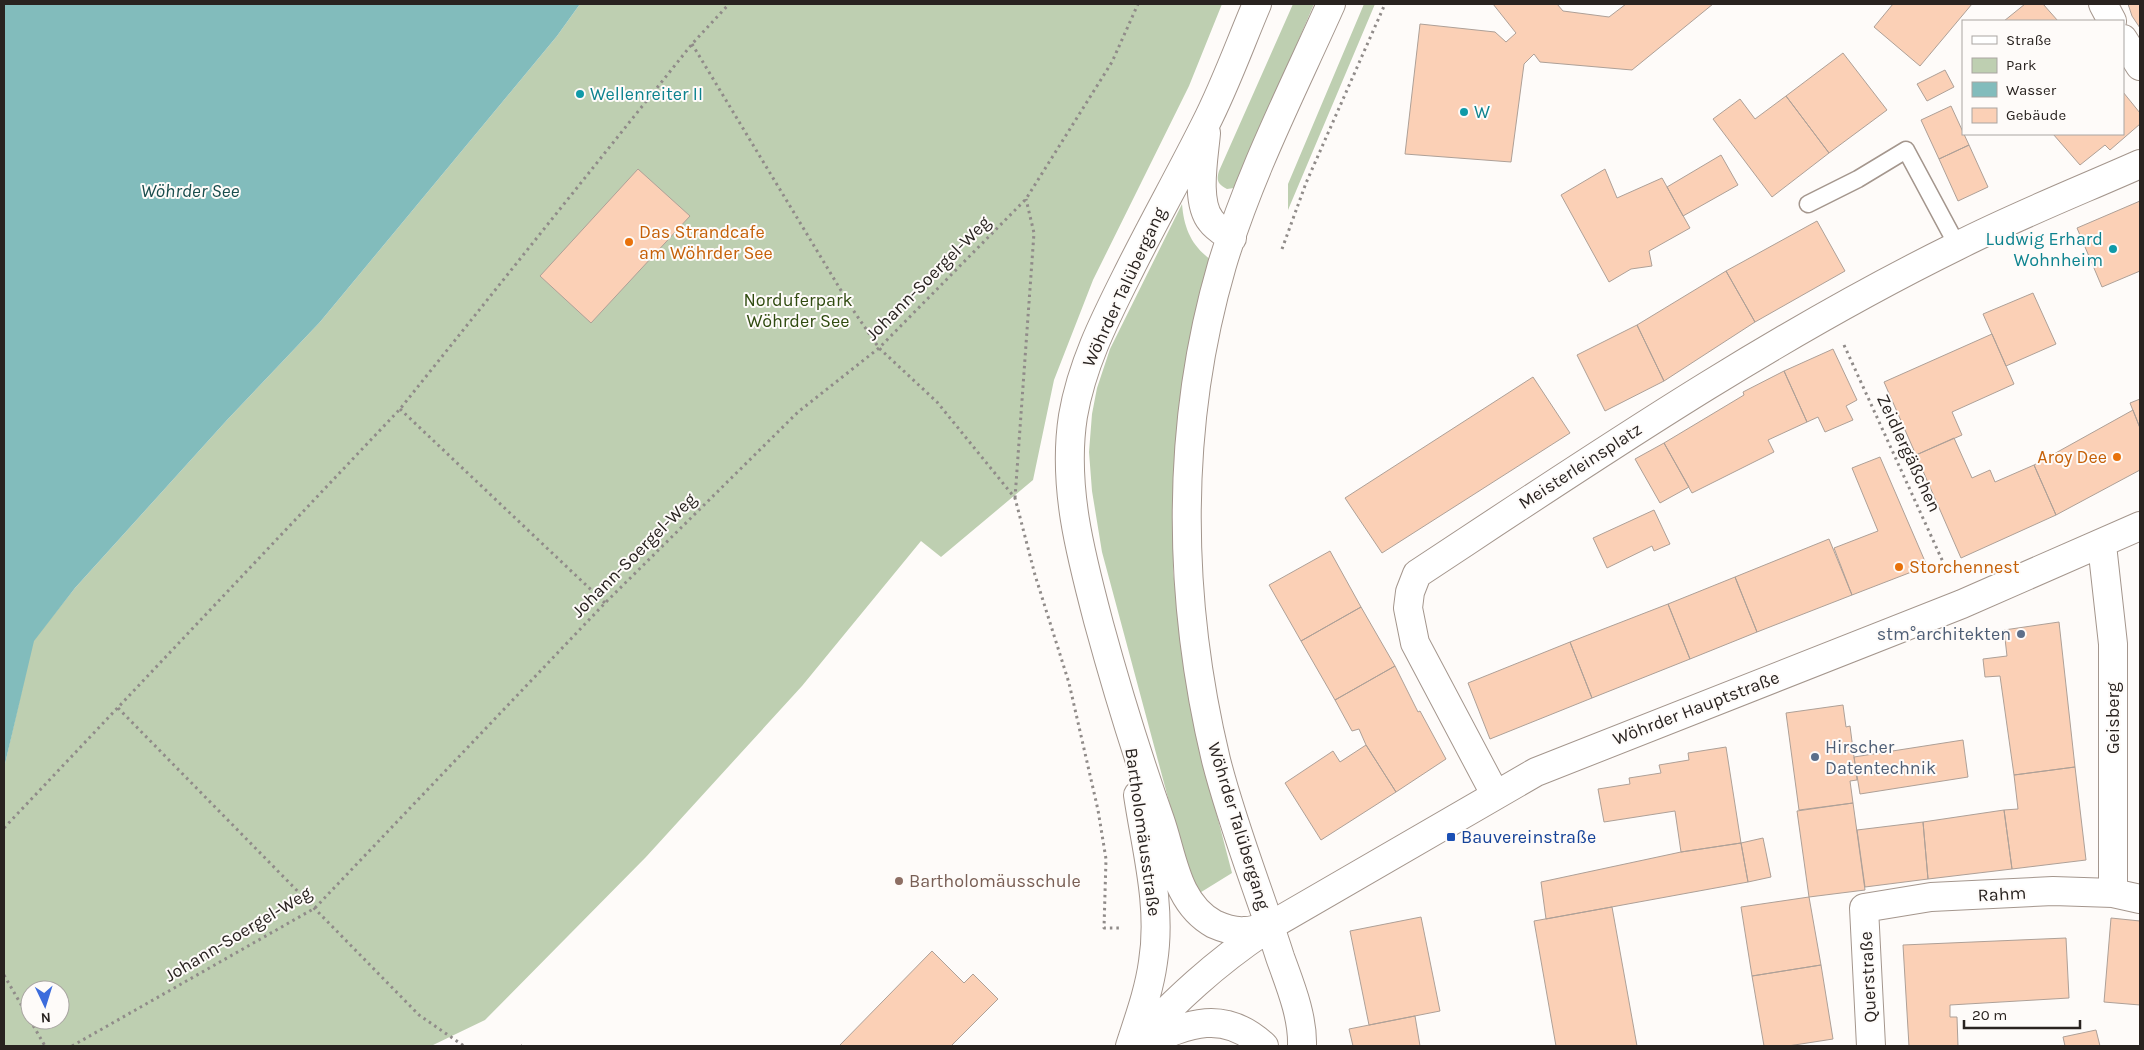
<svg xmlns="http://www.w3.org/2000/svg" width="2144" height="1050" viewBox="0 0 2144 1050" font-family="Karla,sans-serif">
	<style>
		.green { fill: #becfb1; fill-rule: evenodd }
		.water { fill: #82bcbc }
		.building { fill: #fbd0b6; stroke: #aea097 }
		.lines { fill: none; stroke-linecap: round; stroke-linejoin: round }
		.lane-casing { stroke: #a4968d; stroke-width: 19 }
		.street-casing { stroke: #a4968d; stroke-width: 30 }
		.secondary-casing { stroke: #a4968d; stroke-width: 30 }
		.path { stroke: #908b89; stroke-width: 3; stroke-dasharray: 2.5 4; stroke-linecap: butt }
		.lane { stroke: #fff; stroke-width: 16 }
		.street { stroke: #fff; stroke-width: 28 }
		.secondary { stroke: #fff; stroke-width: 28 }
		.culture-dot { fill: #0f9aa8; stroke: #fefbf9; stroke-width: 2 }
		.food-dot { fill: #e8710a; stroke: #fefbf9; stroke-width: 2 }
		.service-dot { fill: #5c6f8a; stroke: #fefbf9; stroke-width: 2 }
		.transit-dot { fill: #1a4fb4; stroke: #fefbf9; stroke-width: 2 }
		.education-dot { fill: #8d6e63; stroke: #fefbf9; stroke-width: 2 }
		.labels { text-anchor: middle; stroke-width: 4; stroke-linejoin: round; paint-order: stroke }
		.culture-label { font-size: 18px; fill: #0d838f; stroke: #fefbf9; text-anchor: start }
		.food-label { font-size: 18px; fill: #c56008; stroke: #fefbf9; text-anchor: start }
		.street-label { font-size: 18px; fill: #292320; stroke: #fefbf9 }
		.park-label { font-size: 18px; fill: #304b10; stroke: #fefbf9 }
		.service-label { font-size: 18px; fill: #4e5e75; stroke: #fefbf9; text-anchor: end }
		.transit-label { font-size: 18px; fill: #164399; stroke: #fefbf9; text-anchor: start }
		.education-label { font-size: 18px; fill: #785e54; stroke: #fefbf9; text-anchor: start }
		.water-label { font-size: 19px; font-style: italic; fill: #194d4d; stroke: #fefbf9 }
	</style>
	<rect width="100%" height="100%" fill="#fefbf9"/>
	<path class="green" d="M 580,4 L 1222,4 L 1189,86 L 1093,280 L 1054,380 L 1033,480 L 941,557 L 921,541 L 802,686 L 646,857 L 485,1020 L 431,1046 L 4,1046 L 4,768 L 33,641 L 75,588 L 227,420 L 320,322 L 557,36 ZM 30,990 L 60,990 L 60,1020 L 30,1020 Z
		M 1293,4 L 1314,4 L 1239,179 L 1234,188 L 1227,189 C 1218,184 1216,181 1219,171 Z
		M 1364,4 L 1375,4 L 1288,210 L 1288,184 Z
		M 1182,204 C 1184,228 1191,245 1211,260 L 1194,322 L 1178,413 L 1173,490 L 1173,571 L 1186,674 L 1214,804 L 1232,873 L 1198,894 L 1191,879 L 1182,850 L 1102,552 L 1092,491 L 1089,452 L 1092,414 L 1097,388 L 1110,349 Z"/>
	<path class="water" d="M 4,4 L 580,4 L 557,36 L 320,322 L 227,420 L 75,588 L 34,641 L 4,768 Z"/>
	<path class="building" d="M 1493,4 L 1557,4 L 1563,11 L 1609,17 L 1626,4 L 1713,4 L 1632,70 L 1540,62 L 1534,54 L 1524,64 L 1511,162 L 1405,154 L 1420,24 L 1495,32 L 1506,42 L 1516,33 Z
		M 1893,4 L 1972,4 L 1920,66 L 1874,27 Z
		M 2025,4 L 2043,4 L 2058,21 L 2004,21 Z
		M 2128,4 L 2140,4 L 2140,28 L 2132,16 Z
		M 1843,53 L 1887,110 L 1829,153 L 1786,96 Z
		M 1945,70 L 1954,87 L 1927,101 L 1917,84 Z
		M 2123,92 L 2140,113 L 2140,124 L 2110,150 L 2105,145 L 2080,165 L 2053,134 L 2123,134 Z
		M 1786,96 L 1829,153 L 1772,197 L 1713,119 L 1740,99 L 1755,119 Z
		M 1951,106 L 1969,145 L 1939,159 L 1921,120 Z
		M 1969,145 L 1988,187 L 1958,201 L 1939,159 Z
		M 1721,155 L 1738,185 L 1683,216 L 1667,187 Z
		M 638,169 L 690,216 L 591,323 L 540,276 Z
		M 1605,169 L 1617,198 L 1662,178 L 1690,228 L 1649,251 L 1652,266 L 1631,269 L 1609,282 L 1561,195 Z
		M 2140,201 L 2140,271 L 2102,287 L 2077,228 Z
		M 1817,221 L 1845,271 L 1755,322 L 1726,271 Z
		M 1726,271 L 1755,322 L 1664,381 L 1637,325 Z
		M 2033,293 L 2056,344 L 2006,366 L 1983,314 Z
		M 1637,325 L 1664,381 L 1605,411 L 1577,355 Z
		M 1992,334 L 2014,384 L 1952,412 L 1962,435 L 1916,455 L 1884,382 Z
		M 1833,349 L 1857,400 L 1846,406 L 1853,420 L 1825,432 L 1818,417 L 1807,422 L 1784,371 Z
		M 1784,371 L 1807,422 L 1768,440 L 1774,452 L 1692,493 L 1664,443 L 1744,395 L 1743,392 Z
		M 1533,377 L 1570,433 L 1382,553 L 1345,498 Z
		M 2140,399 L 2140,428 L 2130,403 Z
		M 2133,410 L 2140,428 L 2140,470 L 2056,515 L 2034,465 Z
		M 1954,438 L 1972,478 L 1990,470 L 1995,482 L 2034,465 L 2056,515 L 1961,558 L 1916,455 Z
		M 1664,443 L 1689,487 L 1660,503 L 1635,459 Z
		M 1880,457 L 1927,566 L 1852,595 L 1834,548 L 1878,531 L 1852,468 Z
		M 1654,510 L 1670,544 L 1654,551 L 1652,546 L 1607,568 L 1593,538 Z
		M 1829,539 L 1852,595 L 1757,632 L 1735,577 Z
		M 1330,551 L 1361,607 L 1301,641 L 1269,585 Z
		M 1735,577 L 1757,632 L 1690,659 L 1668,604 Z
		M 1668,604 L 1690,659 L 1592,698 L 1570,642 Z
		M 1361,607 L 1395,666 L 1335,700 L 1301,641 Z
		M 2059,622 L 2075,767 L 2014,775 L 2000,676 L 1985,677 L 1983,659 L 2007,656 L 2004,630 Z
		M 1570,642 L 1592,698 L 1490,739 L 1468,683 Z
		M 1395,666 L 1418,712 L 1420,711 L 1446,759 L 1396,792 L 1366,745 L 1359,729 L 1352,731 L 1335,700 Z
		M 1843,705 L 1846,727 L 1850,726 L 1857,780 L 1850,781 L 1853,803 L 1799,810 L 1786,713 Z
		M 1963,740 L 1968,777 L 1860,794 L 1854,757 Z
		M 1366,745 L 1396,792 L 1321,840 L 1285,783 L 1333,751 L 1340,762 Z
		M 1726,747 L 1741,843 L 1681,852 L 1675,811 L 1604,822 L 1598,789 L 1630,784 L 1629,778 L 1661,773 L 1659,765 L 1689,760 L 1688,753 Z
		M 2075,767 L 2086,860 L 2012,869 L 2004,810 L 2018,809 L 2014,775 Z
		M 1853,803 L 1865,890 L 1809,897 L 1797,811 Z
		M 2004,810 L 2012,869 L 1928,879 L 1923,822 Z
		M 1923,822 L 1928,879 L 1865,887 L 1857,830 Z
		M 1763,838 L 1771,877 L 1748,882 L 1741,843 Z
		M 1741,843 L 1748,882 L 1546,919 L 1541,882 L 1681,852 Z
		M 1809,897 L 1821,965 L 1752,976 L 1741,907 Z
		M 1612,907 L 1637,1046 L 1556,1046 L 1534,921 Z
		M 1421,917 L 1440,1011 L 1369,1025 L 1350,931 Z
		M 2111,918 L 2140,921 L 2140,1005 L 2104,1002 Z
		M 2066,938 L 2069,998 L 1950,1005 L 1950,1017 L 1957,1017 L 1958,1046 L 1909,1046 L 1903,945 Z
		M 932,951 L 964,983 L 973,974 L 998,999 L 951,1046 L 839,1046 Z
		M 1821,965 L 1833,1039 L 1788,1046 L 1764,1046 L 1752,976 Z
		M 1415,1016 L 1420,1046 L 1353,1046 L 1349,1029 Z
		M 2096,1030 L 2100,1046 L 2065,1046 L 2063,1037 Z"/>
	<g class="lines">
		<defs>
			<path id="lane" d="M 1808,204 L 1858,179 L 1906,150 L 1957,245"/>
			<path id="street" d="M 2103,4 L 2112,21
				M 2123,39 L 2140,66
				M 2102,545 L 2113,644 L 2113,893
				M 1495,794 L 1415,643 L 1408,608 L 1410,592 L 1417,574 C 1593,458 1768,339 1957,246 C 2016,216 2079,191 2140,164
				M 1270,926 L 1536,772 L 1962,604 L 2140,526
				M 1871,1046 L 1864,908 L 1931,897 L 2053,891 L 2113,893 L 2140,899"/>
			<path id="secondary" d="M 1257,4 C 1240,44 1225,86 1205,125 C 1181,173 1154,221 1130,269 C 1106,317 1082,363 1073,416 C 1062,486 1081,556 1099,624 C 1117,690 1137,755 1160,820 C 1173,857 1176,903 1214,924 C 1223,928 1234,932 1245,931 C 1253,931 1262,928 1270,926
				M 1206,133 C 1204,157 1195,202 1211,221 C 1216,228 1225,233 1232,238
				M 1134,1044 C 1176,1000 1214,964 1265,930
				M 1140,1045 C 1186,1025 1222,1007 1264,1046
				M 1130,1046 C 1139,1018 1149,991 1153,962 C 1162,906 1146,849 1138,795
				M 1302,1046 C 1303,1016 1290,985 1280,957 C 1259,891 1233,827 1216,760 C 1177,597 1175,426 1222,265 C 1249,175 1293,89 1331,4"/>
		</defs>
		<use href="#lane" class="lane-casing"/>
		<use href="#street" class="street-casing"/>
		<use href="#secondary" class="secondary-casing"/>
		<path class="path" d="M 692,44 L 851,307 L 879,348 L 937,402 L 1015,498 L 1035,575 L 1069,683 L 1098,810 L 1106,859 L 1104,928 L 1120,928
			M 1282,249 L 1306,183 L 1385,4
			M 1844,345 L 1948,573
			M 400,409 L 605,603
			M 1015,498 L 1034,233 L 1026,199
			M 118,708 L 419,1015 L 464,1046
			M 4,828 L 400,409 L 692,44 L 729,4
			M 4,975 L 45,1046
			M 72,1046 L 315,908 L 605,603 L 798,412 L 879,348 L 1026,199 L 1112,62 L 1138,4
			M 521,1046 L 522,1046"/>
		<use href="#lane" class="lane"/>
		<use href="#street" class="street"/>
		<use href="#secondary" class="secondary"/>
	</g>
	<g class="culture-dot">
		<circle cx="580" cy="94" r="5"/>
		<circle cx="1464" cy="112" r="5"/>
		<circle cx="2113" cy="249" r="5"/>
	</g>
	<g class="food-dot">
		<circle cx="629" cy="242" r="5"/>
		<circle cx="2117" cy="457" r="5"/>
		<circle cx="1899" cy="567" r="5"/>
	</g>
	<g class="service-dot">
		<circle cx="2021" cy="634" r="5"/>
		<circle cx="1815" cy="757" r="5"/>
	</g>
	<rect class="transit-dot" x="1446" y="832" width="10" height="10" rx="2.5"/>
	<circle class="education-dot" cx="899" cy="881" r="5"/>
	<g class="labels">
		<g class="culture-label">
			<text x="590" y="100">Wellenreiter II</text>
			<text x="1474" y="118">W</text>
			<text x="2103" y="245" text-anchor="end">Ludwig Erhard<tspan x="2103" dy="21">Wohnheim</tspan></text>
		</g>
		<g class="food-label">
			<text x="639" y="238">Das Strandcafe<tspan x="639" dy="21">am Wöhrder See</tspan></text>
			<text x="2107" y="463" text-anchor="end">Aroy Dee</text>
			<text x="1909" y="573">Storchennest</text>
		</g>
		<g class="street-label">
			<text transform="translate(928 278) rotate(-45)" y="6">Johann-Soergel-Weg</text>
			<text transform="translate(1124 287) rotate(-65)" y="6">Wöhrder Talübergang</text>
			<text transform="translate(1909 453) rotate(65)" y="6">Zeidlergäßchen</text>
			<text transform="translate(1580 466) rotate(-33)" y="6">Meisterleinsplatz</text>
			<text transform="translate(634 555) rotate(-45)" y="6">Johann-Soergel-Weg</text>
			<text transform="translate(1696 708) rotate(-21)" y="6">Wöhrder Hauptstraße</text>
			<text transform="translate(2113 718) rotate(-90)" y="6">Geisberg</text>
			<text transform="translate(1239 826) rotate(73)" y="6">Wöhrder Talübergang</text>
			<text transform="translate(1143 832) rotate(82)" y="6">Bartholomäusstraße</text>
			<text transform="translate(2002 894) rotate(-3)" y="6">Rahm</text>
			<text transform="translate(238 934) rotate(-31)" y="6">Johann-Soergel-Weg</text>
			<text transform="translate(1868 977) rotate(-93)" y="6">Querstraße</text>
		</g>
		<g class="park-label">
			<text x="798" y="306">Norduferpark<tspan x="798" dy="21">Wöhrder See</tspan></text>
		</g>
		<g class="service-label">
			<text x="2011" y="640">stm°architekten</text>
			<text x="1825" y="753" text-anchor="start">Hirscher<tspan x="1825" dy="21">Datentechnik</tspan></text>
		</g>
		<g class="transit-label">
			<text x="1461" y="843">Bauvereinstraße</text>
		</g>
		<g class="education-label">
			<text x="909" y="887">Bartholomäusschule</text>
		</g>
		<g class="water-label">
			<text x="190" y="197">Wöhrder See</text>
		</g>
	</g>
	<rect width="2144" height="1050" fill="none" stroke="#292320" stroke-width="10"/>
	<rect x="1962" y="20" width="162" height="115" fill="#fefbf9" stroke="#a9a5a2"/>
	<rect x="1972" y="36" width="25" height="8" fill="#ffffff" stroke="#a9a5a2"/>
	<text x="2006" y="45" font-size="15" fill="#292320">Straße</text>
	<rect x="1972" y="58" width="25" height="15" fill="#becfb1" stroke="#a9a5a2"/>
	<text x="2006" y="70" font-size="15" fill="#292320">Park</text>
	<rect x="1972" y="82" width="25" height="15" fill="#82bcbc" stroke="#a9a5a2"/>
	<text x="2006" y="95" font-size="15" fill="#292320">Wasser</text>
	<rect x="1972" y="108" width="25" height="15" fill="#fbd0b6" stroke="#a9a5a2"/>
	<text x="2006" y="120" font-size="15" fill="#292320">Gebäude</text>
	<g transform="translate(45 1005) rotate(176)"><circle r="24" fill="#fefbf9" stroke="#a9a5a2"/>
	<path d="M0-4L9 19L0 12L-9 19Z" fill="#3c6cdc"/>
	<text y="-8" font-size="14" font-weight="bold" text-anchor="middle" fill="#292320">N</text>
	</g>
	<path d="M1964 1020v8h116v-8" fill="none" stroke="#292320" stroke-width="2.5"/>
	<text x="1972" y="1020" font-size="15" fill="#292320" stroke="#fefbf9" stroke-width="4" paint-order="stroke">20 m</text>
</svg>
